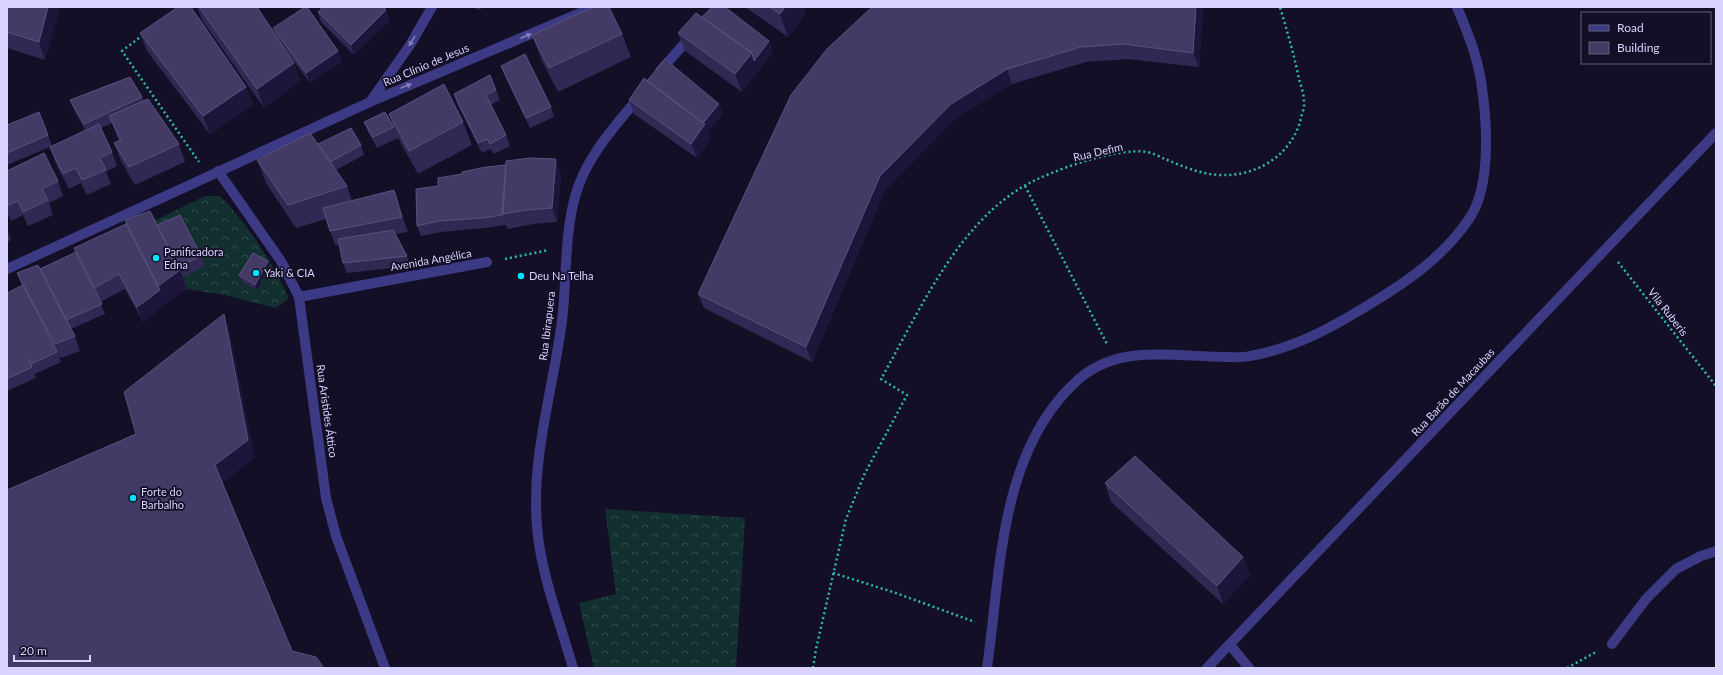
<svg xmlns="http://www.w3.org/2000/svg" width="1723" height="675" viewBox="0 0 1723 675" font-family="Lato,sans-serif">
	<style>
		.forest { fill: url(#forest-crowns) }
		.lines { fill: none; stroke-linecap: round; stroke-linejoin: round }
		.path { stroke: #2fb8b0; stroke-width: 2.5; stroke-dasharray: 2 3; stroke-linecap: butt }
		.service { stroke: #3d3a85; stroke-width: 10 }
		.minor { stroke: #3d3a85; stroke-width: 10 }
		.tertiary { stroke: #3d3a85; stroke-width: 10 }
		.wall { fill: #312854 }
		.shaded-wall { fill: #1d163a }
		.building { fill: #433a66; stroke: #5a527e }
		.oneway { fill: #837fbc }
		.poi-dot { fill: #00e5ff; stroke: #130f26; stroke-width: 1.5 }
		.labels { text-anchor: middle; stroke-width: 3.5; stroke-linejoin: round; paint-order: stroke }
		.street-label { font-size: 11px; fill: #d9d4ff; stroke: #130f26 }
		.poi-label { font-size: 11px; fill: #d9d4ff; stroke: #130f26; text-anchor: start }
	</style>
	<defs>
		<pattern id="forest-crowns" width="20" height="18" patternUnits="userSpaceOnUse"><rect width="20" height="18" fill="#12302f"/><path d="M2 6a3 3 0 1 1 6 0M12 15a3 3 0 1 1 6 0" fill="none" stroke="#344d4e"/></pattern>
	</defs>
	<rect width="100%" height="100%" fill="#130f26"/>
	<path class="forest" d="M 205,196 L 220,196 C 248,224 272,263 289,298 L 276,308 L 225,295 L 187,289 L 152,222 Z
		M 605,509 L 745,518 L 736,668 L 594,668 L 579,603 L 616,594 Z"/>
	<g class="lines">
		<path class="path" d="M 143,35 L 122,51 L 199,162
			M 1025,186 L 1107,344
			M 505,259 L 549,250
			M 1618,262 L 1716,386
			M 833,573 L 893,592 L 975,622
			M 813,668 L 816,649 L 846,519 L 865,473 L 907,395 L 881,379 C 919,312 956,226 1024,186 C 1050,171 1117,147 1147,152 C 1153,153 1160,157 1165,159 C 1184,167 1202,175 1223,175 C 1259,176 1293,153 1301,118 C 1302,113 1305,107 1304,102 C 1304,94 1301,86 1299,79 C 1294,54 1287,31 1280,7
			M 1567,668 L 1596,652"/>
		<path class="service" d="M 1612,644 L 1646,599 L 1676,569 L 1701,556 L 1716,551"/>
		<path class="minor" d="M 660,71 L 692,35
			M 370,102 L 410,45 L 432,7
			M 218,171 L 281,261 L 299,297 L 326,498 L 336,536 L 385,668
			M 7,269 L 370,102 L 594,7
			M 299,297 L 487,262
			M 1230,645 L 1249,668
			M 573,668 C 560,622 541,575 537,527 C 531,457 553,390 562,321 C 567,280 564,237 575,197 C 585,158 615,126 640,96
			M 987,668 C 1001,571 999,448 1080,378 C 1122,343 1176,357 1226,357 C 1234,357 1242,358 1250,356 C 1295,348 1331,328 1370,304 C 1407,282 1444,256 1469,219 C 1492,186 1487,119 1481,81 C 1477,55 1467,31 1457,7"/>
		<path class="tertiary" d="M 1207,668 L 1716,133"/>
	</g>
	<path class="wall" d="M 7,7 L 60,7 L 45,60 L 7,48 Z
		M 197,7 L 257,7 L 277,37 L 273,28 L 338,51 L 342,61 L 310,83 L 281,44 L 294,63 L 300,81 L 264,108 L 202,20 Z
		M 475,7 L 486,7 L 477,10 Z
		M 745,7 L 803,7 L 805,15 L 788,37 Z
		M 872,7 L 1203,7 L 1199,67 L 1128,59 L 1086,62 L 1012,84 L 956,118 L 885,190 L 812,362 L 704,308 L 698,294 Z
		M 318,12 L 390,20 L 354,55 L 321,22 Z
		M 702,17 L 773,51 L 742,92 L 685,51 L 678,33 Z
		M 140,33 L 246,87 L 253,105 L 210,134 L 147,51 Z
		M 622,34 L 631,57 L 558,92 L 541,59 L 532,35 Z
		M 501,66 L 551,107 L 554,117 L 530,128 L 505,76 Z
		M 647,81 L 723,114 L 708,132 L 710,139 L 697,158 L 634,114 L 629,100 Z
		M 496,90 L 500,100 L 491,105 L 506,135 L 510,146 L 494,154 L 490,149 L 482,153 L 457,104 L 454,94 Z
		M 142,97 L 144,101 L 179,144 L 185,162 L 135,185 L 121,161 L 114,143 L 119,141 L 116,134 L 112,123 L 101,128 L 112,152 L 117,166 L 106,172 L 111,184 L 87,195 L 81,183 L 69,189 L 55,162 L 50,147 L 85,130 L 74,110 L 70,100 Z
		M 389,114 L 463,122 L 472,145 L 418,174 L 398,138 Z
		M 364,122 L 394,127 L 398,138 L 377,148 L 368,132 Z
		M 7,125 L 48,135 L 52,146 L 7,165 Z
		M 318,144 L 361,145 L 364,155 L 336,170 L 347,186 L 352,201 L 394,190 L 408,232 L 396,234 L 407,256 L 410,266 L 347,273 L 343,263 L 339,245 L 335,245 L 326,219 L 296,228 L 266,183 L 257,160 Z
		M 7,171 L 58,181 L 63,196 L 49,203 L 53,215 L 28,226 L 23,215 L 11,221 L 7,212 Z
		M 561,174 L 557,222 L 533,224 L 508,229 L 506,225 L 485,228 L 441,232 L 421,236 L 417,226 Z
		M 125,220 L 157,225 L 201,256 L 205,266 L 183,277 L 187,289 L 165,304 L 143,322 L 125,289 L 100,302 L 105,314 L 71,329 L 75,336 L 80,351 L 60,358 L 58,355 L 61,362 L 35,374 L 34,372 L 36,378 L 7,391 L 7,293 L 22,286 L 17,273 L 40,269 L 76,253 L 74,248 L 126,224 Z
		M 7,229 L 11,240 L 7,242 Z
		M 268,261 L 269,266 L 257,290 L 241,281 L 239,275 Z
		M 1105,483 L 1243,557 L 1250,575 L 1223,604 L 1111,502 Z"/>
	<path class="shaded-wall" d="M 48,7 L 60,7 L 45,60 L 39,42 Z
		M 785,7 L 803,7 L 805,15 L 788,37 L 780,14 Z
		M 1196,7 L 1203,7 L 1199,67 L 1193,53 Z
		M 386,10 L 390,20 L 354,55 L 351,45 Z
		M 769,41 L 773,51 L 742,92 L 735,74 L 752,53 Z
		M 338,51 L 342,61 L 310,83 L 306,73 Z
		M 294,63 L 300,81 L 264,108 L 257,89 Z
		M 1007,69 L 1012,84 L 956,118 L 885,190 L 812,362 L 806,347 L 880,176 L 951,104 Z
		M 246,87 L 253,105 L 210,134 L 203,116 Z
		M 719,104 L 723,114 L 708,132 L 710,139 L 697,158 L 691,144 L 702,125 Z
		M 556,159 L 561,174 L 557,222 L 552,208 Z
		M 394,190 L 408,232 L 402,217 Z
		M 268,261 L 269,266 L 257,290 L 255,285 Z
		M 180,270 L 187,289 L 165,304 L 143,322 L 137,307 L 160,290 L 158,286 Z
		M 224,314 L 230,332 L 255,458 L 221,484 L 215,465 Z
		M 1243,557 L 1250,575 L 1223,604 L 1217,586 Z"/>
	<path class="building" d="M 7,7 L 48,7 L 39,42 L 7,32 Z
		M 178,7 L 191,7 L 246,87 L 203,116 L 140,33 Z
		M 199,7 L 257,7 L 294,63 L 257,89 Z
		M 305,7 L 307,7 L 338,51 L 306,73 L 273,28 Z
		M 323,7 L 383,7 L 386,10 L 351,45 L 318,12 Z
		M 593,7 L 609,7 L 622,34 L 549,68 L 532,35 Z
		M 712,7 L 725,7 L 769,41 L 754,61 L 752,53 L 702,17 Z
		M 770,7 L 785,7 L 780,14 Z
		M 872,7 L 1196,7 L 1193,53 L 1123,44 L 1081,47 L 1007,69 L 951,104 L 880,176 L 806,347 L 698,294 L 791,95 L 827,49 Z
		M 696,13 L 752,53 L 735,74 L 678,33 Z
		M 525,54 L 551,107 L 526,118 L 501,66 Z
		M 665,59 L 719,104 L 703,123 L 647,81 Z
		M 490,75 L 496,90 L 486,95 L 506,135 L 490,144 L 487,139 L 478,143 L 454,94 Z
		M 130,77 L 142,97 L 84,124 L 70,100 Z
		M 644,78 L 705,124 L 691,144 L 629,100 Z
		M 444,84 L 463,122 L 409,151 L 389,114 Z
		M 148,99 L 179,144 L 129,167 L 114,143 L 121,140 L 109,116 Z
		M 39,112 L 48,135 L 7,153 L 7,125 Z
		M 385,112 L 394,127 L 373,137 L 364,122 Z
		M 99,124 L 112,152 L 100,158 L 106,170 L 82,180 L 76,168 L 63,174 L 50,147 Z
		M 351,128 L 361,145 L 330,162 L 318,144 Z
		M 310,133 L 347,186 L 288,205 L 257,160 Z
		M 44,153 L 58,181 L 42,189 L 48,200 L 23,212 L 18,201 L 7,206 L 7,171 Z
		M 530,158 L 556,159 L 552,208 L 527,210 L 502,214 L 506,161 Z
		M 506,165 L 503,215 L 482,218 L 438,221 L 417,226 L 416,189 L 438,186 L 438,178 L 462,174 L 462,172 L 486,167 Z
		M 394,190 L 402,217 L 330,231 L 323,208 Z
		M 150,211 L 180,270 L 158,286 L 125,220 Z
		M 180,215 L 201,256 L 178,267 L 157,225 Z
		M 126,224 L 160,290 L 137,307 L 119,274 L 94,288 L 74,248 Z
		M 393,230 L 407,256 L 343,263 L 338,239 Z
		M 76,252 L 102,304 L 66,320 L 40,269 Z
		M 253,253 L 268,261 L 255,285 L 239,275 Z
		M 38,265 L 75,336 L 55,344 L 17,273 Z
		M 23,285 L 57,352 L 31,364 L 28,359 L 32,367 L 7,379 L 7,293 Z
		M 224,314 L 248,440 L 215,465 L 292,651 L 316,657 L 324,668 L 7,668 L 7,490 L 136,434 L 124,392 Z
		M 1135,456 L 1243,557 L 1217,586 L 1105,483 Z"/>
	<defs><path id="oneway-solid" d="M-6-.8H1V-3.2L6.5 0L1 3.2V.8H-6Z"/></defs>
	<g class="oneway">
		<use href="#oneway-solid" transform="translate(526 36) rotate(-23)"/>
		<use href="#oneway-solid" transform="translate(412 41) rotate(121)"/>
		<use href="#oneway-solid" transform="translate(406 86) rotate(-23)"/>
	</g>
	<g class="poi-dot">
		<circle cx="156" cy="258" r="4"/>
		<circle cx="256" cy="273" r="4"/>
		<circle cx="521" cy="276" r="4"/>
		<circle cx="133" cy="498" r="4"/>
	</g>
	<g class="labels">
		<g class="street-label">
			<text transform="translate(426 65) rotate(-23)" y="4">Rua Clínio de Jesus</text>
			<text transform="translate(1098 152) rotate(-13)" y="4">Rua Defim</text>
			<text transform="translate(431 260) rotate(-10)" y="4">Avenida Angélica</text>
			<text transform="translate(1668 312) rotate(52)" y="4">Vila Ruberis</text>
			<text transform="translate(547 326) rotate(-83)" y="4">Rua Ibirapuera</text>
			<text transform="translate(1453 392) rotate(-47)" y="4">Rua Barão de Macaubas</text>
			<text transform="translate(327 411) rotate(82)" y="4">Rua Aristides Áttico</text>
		</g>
		<g class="poi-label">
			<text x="164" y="256">Panificadora<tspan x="164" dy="13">Edna</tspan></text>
			<text x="264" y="277">Yaki &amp; CIA</text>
			<text x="529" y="280">Deu Na Telha</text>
			<text x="141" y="496">Forte do<tspan x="141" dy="13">Barbalho</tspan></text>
		</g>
	</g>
	<rect width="1723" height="675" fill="none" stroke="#d9d4ff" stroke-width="16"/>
	<rect x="1581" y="12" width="130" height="52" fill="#130f26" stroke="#625e7d"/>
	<rect x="1589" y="25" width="20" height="6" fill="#3d3a85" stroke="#625e7d"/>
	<text x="1617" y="32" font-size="12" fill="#d9d4ff">Road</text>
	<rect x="1589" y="42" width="20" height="12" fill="#433a66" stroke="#625e7d"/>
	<text x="1617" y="52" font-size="12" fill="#d9d4ff">Building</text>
	<path d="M14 655v6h76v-6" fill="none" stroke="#d9d4ff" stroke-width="2"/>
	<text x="20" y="655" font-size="12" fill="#d9d4ff" stroke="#130f26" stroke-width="3" paint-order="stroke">20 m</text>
</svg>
